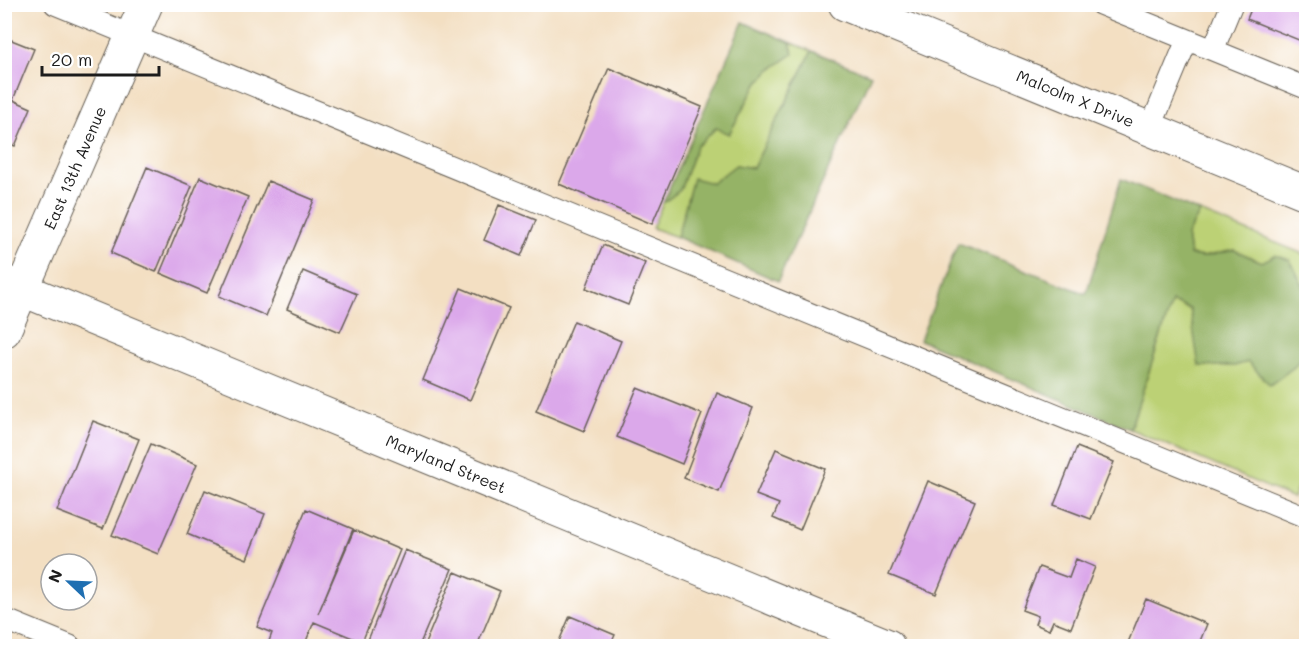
<svg xmlns="http://www.w3.org/2000/svg" width="1311" height="651" viewBox="0 0 1311 651" font-family="Mali,sans-serif">
	<style>
		.green { fill: #bcd175; stroke: #6c7648; stroke-width: 1.5 }
		.forest { fill: #95b366; stroke: #586841; stroke-width: 1.5 }
		.building { fill: #dba8ea }
		.lines { fill: none; stroke-linecap: round; stroke-linejoin: round }
		.service-casing { stroke: #676056; stroke-width: 23 }
		.minor-casing { stroke: #676056; stroke-width: 35 }
		.tertiary-casing { stroke: #676056; stroke-width: 35 }
		.service { stroke: #fff; stroke-width: 21 }
		.minor { stroke: #fff; stroke-width: 33 }
		.tertiary { stroke: #fff; stroke-width: 33 }
		.labels { text-anchor: middle; stroke-width: 4.5; stroke-linejoin: round; paint-order: stroke }
		.street-label { font-size: 16px; fill: #1c1c1c; stroke: #fff }
	</style>
	<rect width="100%" height="100%" fill="#fff"/>
	<filter id="ink" filterUnits="userSpaceOnUse"><feTurbulence type="fractalNoise" baseFrequency=".0167" numOctaves="2"/><feDisplacementMap in="SourceGraphic" scale="12" xChannelSelector="R" yChannelSelector="G"/><feConvolveMatrix kernelMatrix="1 2 1 2 8 2 1 2 1" color-interpolation-filters="sRGB"/></filter>
	<filter id="wash" filterUnits="userSpaceOnUse"><feTurbulence type="fractalNoise" baseFrequency=".008" numOctaves="4" result="noise"/><feDisplacementMap in="SourceGraphic" scale="24" xChannelSelector="R" yChannelSelector="G"/><feGaussianBlur stdDeviation="1.35" result="paint"/><feColorMatrix in="noise" values="0 0 0 0 0 0 0 0 0 0 0 0 0 0 0 0 0 1.4 0 .05"/><feComposite in="paint" operator="in"/></filter>
	<g filter="url(#wash)">
		<rect width="100%" height="100%" fill="#f3dfc2"/>
		<path class="green" d="M 790,42 L 812,51 L 753,168 L 736,165 L 712,184 L 693,179 L 677,237 L 652,228 L 663,203 L 680,190 L 696,147 L 716,128 L 729,134 L 756,85 L 770,70 L 793,54 Z
			M 1200,212 L 1306,255 L 1306,292 L 1290,260 L 1262,262 L 1234,250 L 1203,257 L 1190,255 L 1187,235 Z
			M 1172,302 L 1190,309 L 1234,366 L 1248,362 L 1294,367 L 1306,352 L 1306,468 L 1293,498 L 1130,429 Z"/>
		<path class="forest" d="M 743,22 L 790,42 L 793,54 L 770,70 L 756,85 L 729,134 L 716,128 L 696,147 L 680,190 L 663,203 Z
			M 812,51 L 871,75 L 778,281 L 677,237 L 693,178 L 712,183 L 736,165 L 753,168 Z
			M 1121,179 L 1200,212 L 1187,235 L 1190,255 L 1203,257 L 1234,250 L 1262,262 L 1275,255 L 1290,260 L 1306,292 L 1306,352 L 1294,367 L 1270,385 L 1248,362 L 1234,366 L 1199,366 L 1190,309 L 1172,302 L 1130,429 L 920,340 L 958,243 L 1086,294 Z"/>
		<g id="blocks">
			<path class="building" d="M 1253,4 L 1306,4 L 1306,43 L 1247,19 Z
				M 4,37 L 34,49 L 13,100 L 31,108 L 15,146 L 8,143 L 5,152 Z
				M 609,68 L 702,107 L 652,224 L 559,184 Z
				M 147,167 L 192,186 L 156,272 L 111,253 Z
				M 200,177 L 248,197 L 207,293 L 160,273 Z
				M 268,181 L 314,200 L 266,316 L 219,296 Z
				M 499,205 L 536,220 L 521,256 L 484,240 Z
				M 603,245 L 645,263 L 628,305 L 586,288 Z
				M 303,271 L 357,294 L 340,332 L 287,309 Z
				M 461,288 L 509,308 L 470,400 L 423,380 Z
				M 574,321 L 621,341 L 584,431 L 536,411 Z
				M 637,388 L 702,414 L 682,464 L 617,437 Z
				M 717,393 L 753,408 L 719,492 L 684,478 Z
				M 93,421 L 139,439 L 103,529 L 57,511 Z
				M 151,444 L 197,464 L 158,554 L 112,535 Z
				M 1077,447 L 1114,462 L 1091,519 L 1054,505 Z
				M 776,449 L 825,469 L 800,530 L 773,518 L 779,504 L 756,495 Z
				M 928,481 L 975,501 L 936,594 L 889,575 Z
				M 205,490 L 265,514 L 247,559 L 187,534 Z
				M 306,509 L 353,529 L 318,614 L 354,530 L 400,550 L 362,642 L 314,622 L 304,646 L 275,646 L 268,644 L 272,633 L 257,627 Z
				M 405,550 L 452,569 L 419,646 L 384,646 L 368,640 Z
				M 1076,559 L 1095,567 L 1071,628 L 1053,621 L 1049,630 L 1035,624 L 1038,616 L 1022,610 L 1039,567 L 1069,578 Z
				M 455,572 L 500,591 L 477,646 L 424,646 Z
				M 1146,599 L 1207,624 L 1198,646 L 1127,645 Z
				M 570,616 L 615,635 L 610,646 L 557,646 Z"/>
		</g>
	</g>
	<g filter="url(#ink)">
		<use href="#blocks" fill-opacity="0" stroke="#676056" stroke-width="1.5"/>
		<g class="lines">
			<defs>
				<path id="service" d="M 55,4 L 1306,517
					M 1100,4 L 1306,88
					M 1213,50 L 1232,4
					M 1150,129 L 1187,40
					M 4,619 L 70,646"/>
				<g id="minor">
					<path id="s1" d="M 4,282 L 888,646"/>
					<path id="s2" d="M 4,331 L 146,4"/>
				</g>
				<g id="tertiary">
					<path id="s3" d="M 845,4 L 1306,193"/>
				</g>
			</defs>
			<use href="#service" class="service-casing"/>
			<use href="#minor" class="minor-casing"/>
			<use href="#tertiary" class="tertiary-casing"/>
			<use href="#service" class="service"/>
			<use href="#minor" class="minor"/>
			<use href="#tertiary" class="tertiary"/>
		</g>
	</g>
	<g class="labels">
		<g class="street-label">
			<text dy="6" stroke="none"><textPath href="#s3" startOffset="249">Malcolm X Drive</textPath></text>
			<text dy="6" stroke="none"><textPath href="#s2" startOffset="178">East 13th Avenue</textPath></text>
			<text dy="6" stroke="none"><textPath href="#s1" startOffset="478">Maryland Street</textPath></text>
		</g>
	</g>
	<rect width="1311" height="651" fill="none" stroke="#fff" stroke-width="24"/>
	<g transform="translate(69 582) rotate(293)"><circle r="28" fill="#ffffff" stroke="#a4a4a4" stroke-width="1.5"/>
	<path d="M0-4.5L10 22L0 15L-10 22Z" fill="#1f6fb2"/>
	<text y="-9" font-size="16" font-weight="bold" text-anchor="middle" fill="#1c1c1c">N</text>
	</g>
	<path d="M42 66v9h117v-9" fill="none" stroke="#1c1c1c" stroke-width="3"/>
	<text x="51" y="66" font-size="18" fill="#1c1c1c" stroke="#ffffff" stroke-width="4.5" paint-order="stroke">20 m</text>
</svg>
